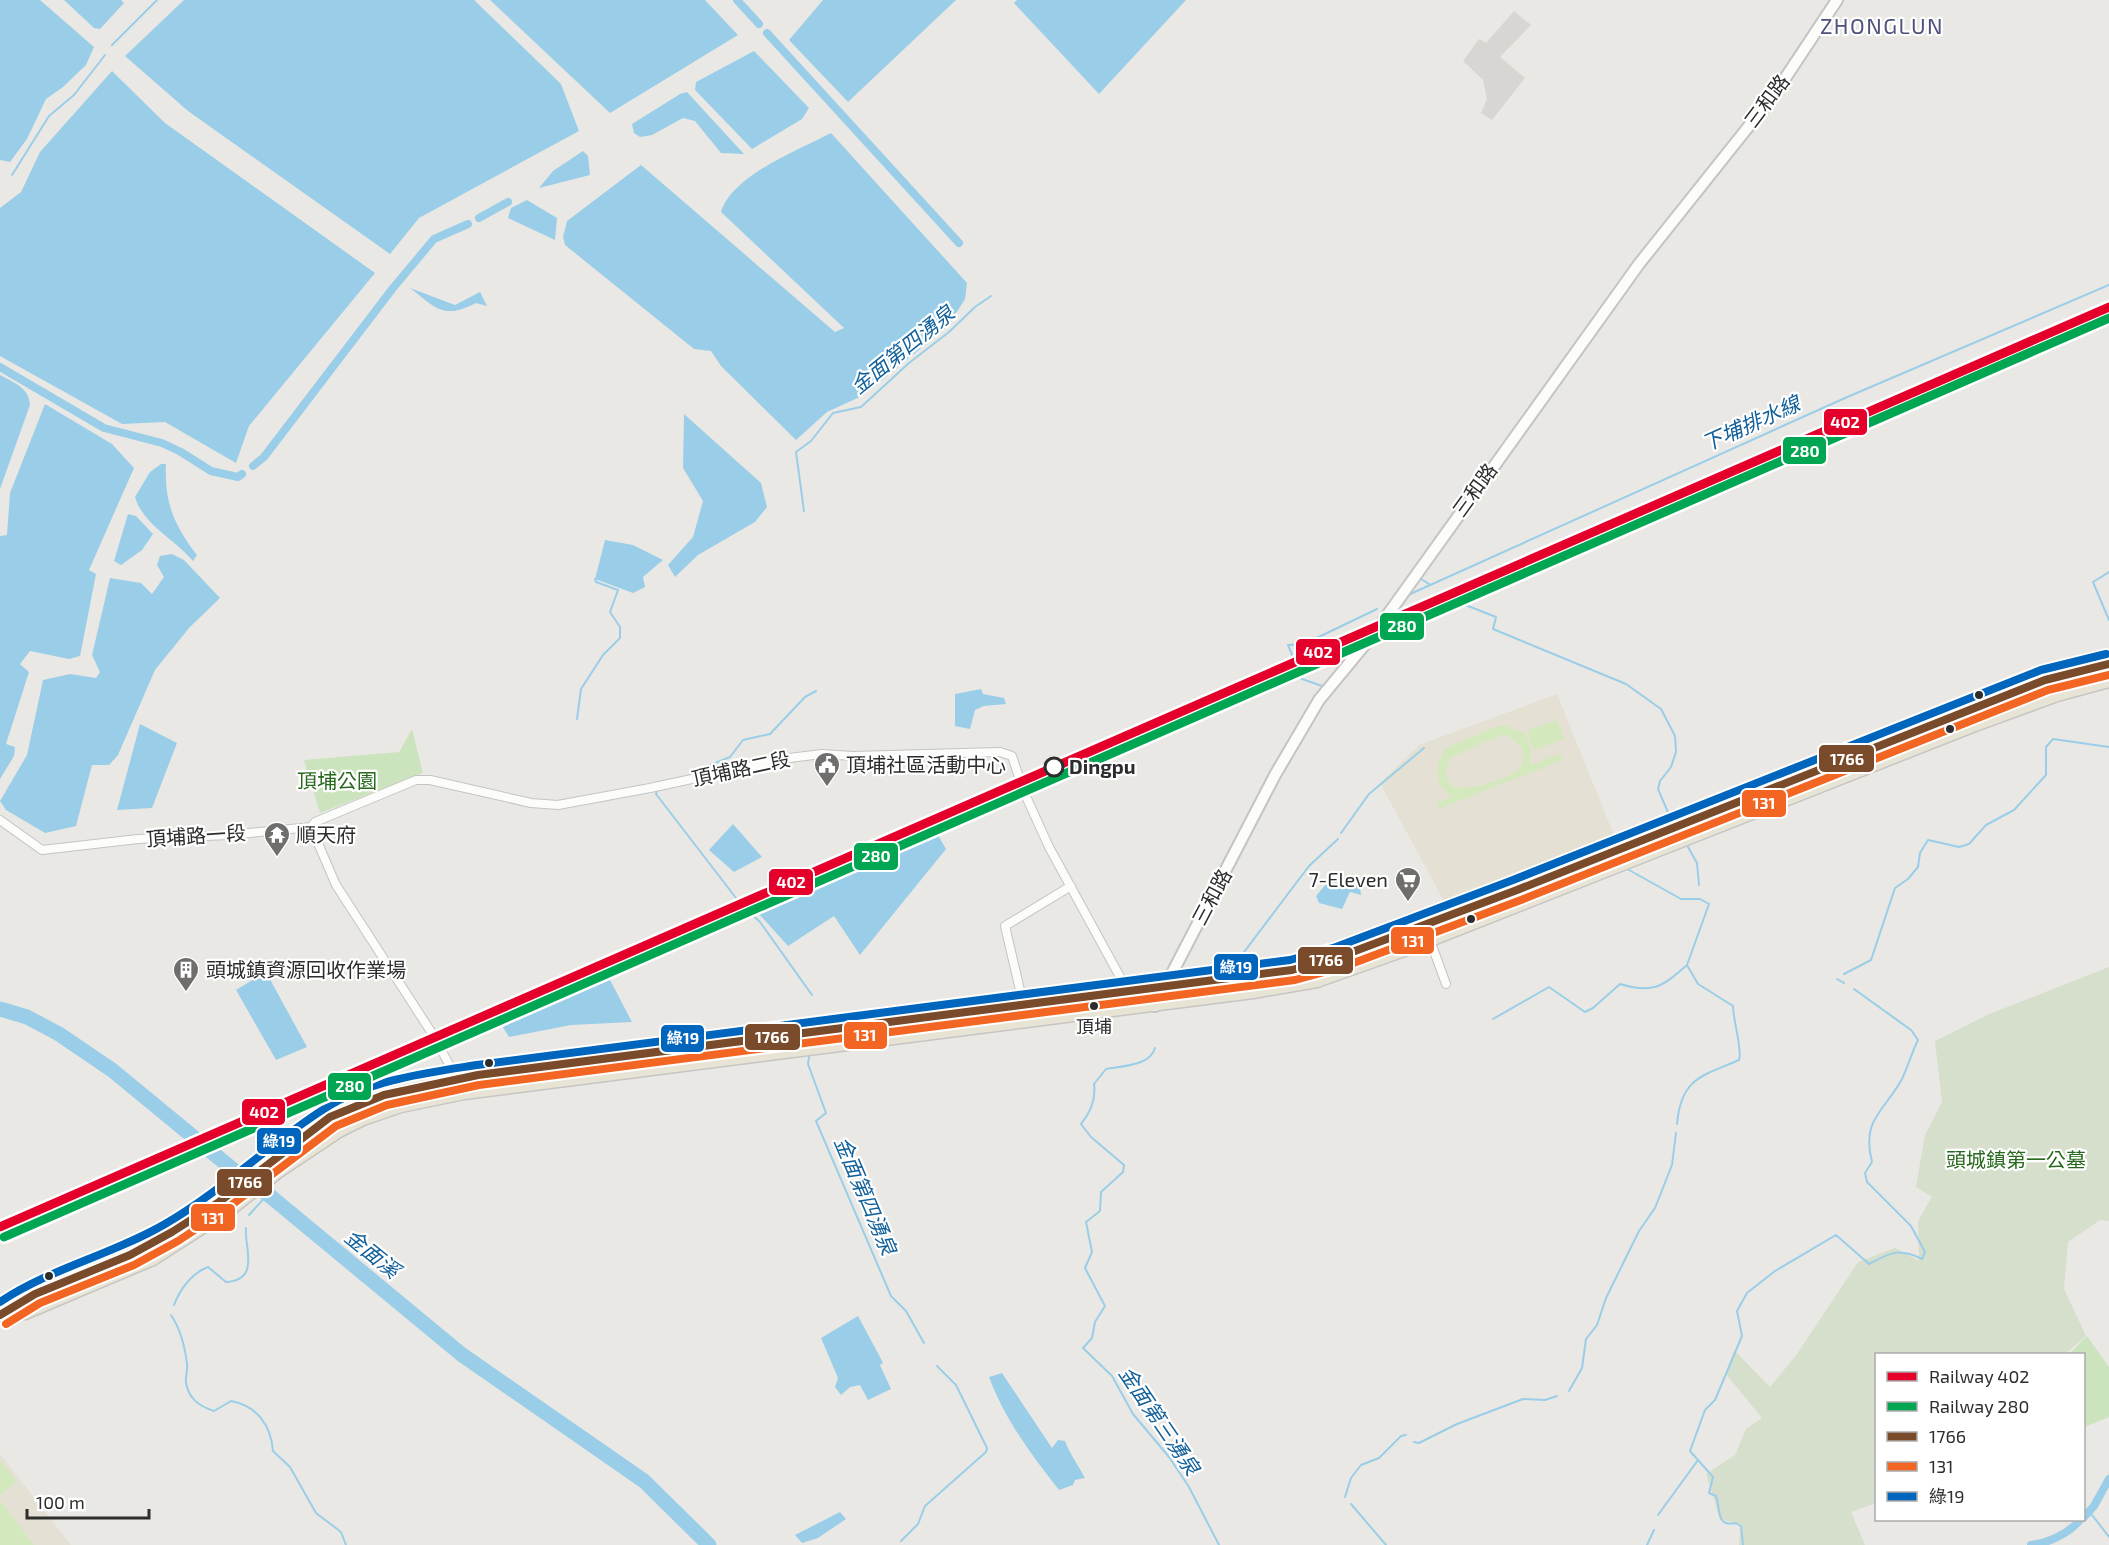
<svg xmlns="http://www.w3.org/2000/svg" width="2109" height="1545" viewBox="0 0 2109 1545" font-family="'Exo 2','Noto Sans TC',sans-serif">
	<style>
		.education { fill: #e4e0d3 }
		.green { fill: #cbe4be }
		.cemetery { fill: #d6dfcc }
		.pitch { fill: #d3e8bc; fill-rule: evenodd }
		.plaza { fill: #d8d6d2 }
		.water { fill: #9acee8 }
		.lines { fill: none; stroke-linecap: round; stroke-linejoin: round }
		.stream { stroke: #9acee8; stroke-width: 2 }
		.canal { stroke: #9acee8; stroke-width: 8 }
		.river { stroke: #9acee8; stroke-width: 15 }
		.street-casing { stroke: #c4c4c3; stroke-width: 10 }
		.secondary-casing { stroke: #c4c4c3; stroke-width: 14 }
		.primary-casing { stroke: #c6c5c3; stroke-width: 15 }
		.street { stroke: #fcfcfb; stroke-width: 8 }
		.secondary { stroke: #fcfcfb; stroke-width: 10 }
		.primary { stroke: #e7e4d6; stroke-width: 12 }
		.rail { stroke: #dfdfe0; stroke-width: 2 }
		.bus-1-casing { stroke: #fff; stroke-width: 12 }
		.bus-2-casing { stroke: #fff; stroke-width: 12 }
		.bus-3-casing { stroke: #fff; stroke-width: 12 }
		.bus-1 { stroke: #7a4b2a; stroke-width: 8 }
		.bus-2 { stroke: #f26522; stroke-width: 8 }
		.bus-3 { stroke: #0065bd; stroke-width: 8 }
		.rail-1-casing { stroke: #fff; stroke-width: 14 }
		.rail-2-casing { stroke: #fff; stroke-width: 14 }
		.rail-1 { stroke: #e4002b; stroke-width: 9 }
		.rail-2 { stroke: #00a651; stroke-width: 9 }
		.bus-dot { fill: #2d2d2d; stroke: #fff; stroke-width: 2 }
		.stop-dot { fill: #fff; stroke: #2d2d2d; stroke-width: 3 }
		.labels { text-anchor: middle; stroke-width: 4.5; stroke-linejoin: round; paint-order: stroke }
		.bus-label { font-size: 18px; fill: #2d2d2d; stroke: #fff }
		.street-label { font-size: 20px; fill: #2d2d2d; stroke: #fff }
		.poi-label { font-size: 20px; fill: #2d2d2d; stroke: #fff; text-anchor: start }
		.stop-label { font-size: 20px; font-weight: bold; fill: #2d2d2d; stroke: #fff; text-anchor: start }
		.park-label { font-size: 20px; fill: #28691e; stroke: #fff }
		.water-label { font-size: 21px; font-style: italic; fill: #13619b; stroke: #fff }
		.quarter-label { font-size: 22px; letter-spacing: 1.5px; fill: #4e537c; stroke: #fff }
		.line-badge { stroke: #fff; stroke-width: 2 }
		.badge-label { font-size: 16px; text-anchor: middle; font-weight: bold; fill: #fff }
	</style>
	<rect width="100%" height="100%" fill="#eae8e4"/>
	<path class="education" d="M 1557,694 L 1616,840 L 1445,903 L 1380,783 L 1419,745 Z
		M 0,1454 L 71,1545 L 0,1545 Z"/>
	<path class="green" d="M 412,729 L 423,773 L 320,813 L 304,760 L 399,752 Z
		M 2087,1336 L 2109,1367 L 2109,1417 L 2084,1427 L 2084,1354 L 2069,1354 Z"/>
	<path class="cemetery" d="M 2109,967 L 2109,1221 L 2100,1220 L 2068,1242 L 2064,1289 L 2086,1336 L 2065,1354 L 1876,1354 L 1876,1503 L 1851,1512 L 1865,1545 L 1739,1545 L 1741,1524 L 1720,1519 L 1706,1474 L 1735,1455 L 1746,1429 L 1762,1418 L 1726,1374 L 1734,1350 L 1770,1387 L 1797,1354 L 1858,1262 L 1895,1248 L 1919,1261 L 1918,1221 L 1932,1197 L 1916,1187 L 1925,1135 L 1942,1102 L 1935,1041 L 1987,1015 Z"/>
	<path class="pitch" d="M 1557,720 L 1564,739 L 1534,750 L 1527,731 Z
		M 1506,726 L 1525,734 L 1531,749 L 1530,765 L 1560,754 L 1562,760 L 1439,809 L 1436,803 L 1451,797 C 1434,782 1434,767 1446,748 L 1496,727 ZM 1502,735 C 1520,737 1533,760 1515,772 C 1502,781 1465,792 1451,786 L 1445,773 L 1451,757 Z
		M 0,1461 L 17,1481 L 0,1495 Z
		M 0,1500 L 34,1545 L 0,1545 Z"/>
	<path class="plaza" d="M 1514,11 L 1531,25 L 1500,57 L 1525,78 L 1492,120 L 1481,113 L 1487,99 L 1483,80 L 1463,61 L 1479,39 L 1486,43 Z"/>
	<path class="water" d="M 0,0 L 40,0 L 94,47 L 86,65 L 63,87 L 46,99 L 27,139 L 10,162 L 0,160 Z
		M 64,0 L 121,0 L 124,3 L 100,29 L 94,28 Z
		M 184,0 L 474,0 L 561,84 L 579,131 L 419,218 L 390,254 L 188,111 L 125,56 Z
		M 490,0 L 705,0 L 738,35 L 610,113 Z
		M 823,0 L 956,0 L 848,102 L 789,40 Z
		M 1017,0 L 1186,0 L 1099,94 L 1014,3 Z
		M 754,51 L 809,108 L 802,119 L 752,149 L 695,90 L 696,82 Z
		M 112,71 L 165,123 L 375,273 L 249,426 L 236,463 L 165,422 L 122,424 L 0,356 L 0,208 L 21,192 L 40,152 Z
		M 687,92 L 744,154 L 721,153 L 695,121 L 683,118 L 652,135 L 640,137 L 634,133 L 632,124 L 680,94 Z
		M 831,133 L 967,283 L 965,299 L 948,326 L 864,395 L 827,412 L 796,440 L 721,366 L 711,351 L 694,349 L 565,245 L 563,237 L 567,221 L 641,165 L 835,332 L 844,328 L 721,212 C 732,175 799,150 831,133 Z
		M 583,151 L 588,156 L 590,175 L 539,188 L 553,171 Z
		M 527,200 L 557,218 L 555,240 L 508,218 L 511,208 Z
		M 410,288 L 455,305 L 480,292 L 487,306 L 476,303 C 443,320 436,308 410,288 Z
		M 0,375 C 14,383 29,387 30,405 L 0,489 Z
		M 45,404 L 112,444 L 134,468 L 89,570 L 96,574 L 80,656 L 69,659 L 30,651 L 20,664 L 29,672 L 6,744 L 15,747 L 14,756 L 0,779 L 0,536 L 7,535 L 10,493 Z
		M 684,414 L 761,483 L 767,507 L 755,522 L 698,555 L 675,577 L 668,565 L 693,537 L 703,501 L 683,468 Z
		M 161,464 L 166,464 C 164,502 174,525 197,555 L 193,561 C 175,539 143,525 135,497 L 150,472 Z
		M 128,514 L 136,516 L 153,534 L 142,550 L 121,565 L 114,561 Z
		M 605,540 L 633,545 L 663,560 L 643,577 L 645,587 L 633,593 L 595,579 Z
		M 172,554 L 184,560 L 220,598 L 189,628 L 155,670 L 118,755 L 109,765 L 92,765 L 76,826 L 45,833 L 6,810 L 0,801 L 27,755 L 43,680 L 70,674 L 96,678 L 100,672 L 92,655 L 110,578 L 141,583 L 152,594 L 164,577 L 157,565 L 160,556 Z
		M 981,689 L 983,694 L 1004,698 L 1006,704 L 984,706 L 975,710 L 970,729 L 955,726 L 955,694 Z
		M 140,724 L 177,743 L 152,808 L 117,810 Z
		M 733,824 L 762,857 L 734,872 L 709,850 Z
		M 935,830 L 946,849 L 860,955 L 834,916 L 788,946 L 759,914 Z
		M 1331,878 L 1345,884 L 1353,883 L 1360,888 L 1361,895 L 1350,892 L 1342,909 L 1319,903 L 1316,896 Z
		M 266,972 L 307,1047 L 276,1060 L 236,990 Z
		M 609,978 L 632,1022 L 571,1025 L 509,1037 L 501,1024 Z
		M 858,1316 L 880,1357 L 883,1363 L 880,1365 L 891,1389 L 868,1400 L 860,1385 L 850,1387 L 841,1395 L 835,1387 L 838,1378 L 821,1338 Z
		M 1002,1373 L 1052,1448 L 1058,1440 L 1065,1441 C 1070,1454 1078,1465 1085,1478 L 1075,1480 L 1073,1485 L 1059,1490 C 1031,1454 1005,1420 989,1377 Z
		M 840,1512 L 846,1519 L 818,1538 L 802,1543 L 795,1535 Z"/>
	<g class="lines">
		<path class="stream" d="M 112,45 L 157,0
			M 12,175 L 49,116 L 74,95 L 105,55
			M 804,511 L 796,452 L 811,441 L 833,413 L 861,407 L 909,363 L 949,332 L 975,307 L 991,296
			M 2109,572 L 2093,582 L 2109,620
			M 1421,579 L 1429,584
			M 1408,595 L 1845,398 L 2109,285
			M 1463,604 L 1496,617 L 1493,629 L 1626,684 L 1661,709 L 1675,736 L 1676,752 L 1671,767 L 1660,781 L 1658,789 L 1670,817
			M 1293,657 L 1288,645 L 1304,644 L 1377,609
			M 1297,667 L 1302,679 L 1322,686
			M 577,719 L 581,689 L 603,655 L 620,638 L 620,627 L 610,612 L 618,590 L 596,582 L 595,579
			M 708,766 L 730,757 L 743,740 L 770,734 L 805,697 L 816,691
			M 657,790 L 656,794 L 736,898
			M 1341,833 L 1369,794 L 1424,748
			M 1688,847 L 1697,863 L 1699,885
			M 1629,870 L 1681,899 L 1700,899
			M 748,911 L 760,922 L 812,995
			M 1229,972 L 1309,866 L 1338,839
			M 1844,974 L 1871,960 L 1895,888 L 1908,879 L 1918,867 L 1920,853 L 1928,840 L 1959,847 L 1969,844 L 1986,825 L 2014,810 L 2046,775 L 2046,747 L 2053,739 L 2109,747
			M 1837,979 L 1844,983
			M 1493,1019 L 1549,987 L 1585,1012 L 1593,1008 L 1620,984 C 1653,994 1662,987 1687,965
			M 1155,1048 C 1150,1066 1122,1066 1106,1069 L 1094,1084 C 1096,1099 1091,1112 1081,1124 L 1091,1137 L 1124,1165 L 1123,1172 L 1101,1192 L 1100,1211 L 1086,1222 L 1092,1252 L 1085,1268 L 1105,1306 L 1095,1322 L 1092,1338 L 1083,1348 L 1112,1376 L 1133,1414 L 1169,1457 L 1189,1487 L 1219,1545
			M 809,1057 L 808,1064 L 826,1113 L 816,1121 L 891,1296 L 906,1311 L 924,1343
			M 1677,1124 C 1681,1078 1702,1076 1739,1060 C 1743,1052 1733,1020 1733,1006 L 1698,984 L 1687,965 L 1709,904 L 1700,899
			M 249,1215 L 268,1194
			M 174,1305 C 180,1289 192,1273 208,1267 L 226,1282 C 261,1280 244,1247 246,1228
			M 171,1315 C 181,1330 185,1347 187,1364 C 188,1371 185,1377 186,1383 C 189,1399 199,1406 214,1411 L 231,1401 C 257,1406 271,1425 273,1451 L 290,1467 L 316,1513 L 341,1532 L 346,1545
			M 1569,1391 L 1582,1368 L 1586,1339 L 1597,1325 L 1606,1298 L 1639,1231 L 1655,1208 L 1672,1165 L 1676,1133
			M 1414,1442 L 1419,1443 L 1457,1424 L 1523,1399 L 1545,1400 L 1557,1396
			M 1345,1497 L 1351,1478 L 1361,1465 L 1379,1458 L 1401,1436 L 1406,1435
			M 1351,1504 L 1386,1545
			M 2089,1511 L 2109,1537
			M 1658,1515 L 1698,1460
			M 901,1541 L 918,1524 L 925,1506 L 986,1452 L 987,1448 L 956,1385 L 937,1366
			M 1647,1545 L 1654,1530
			M 1743,1545 L 1741,1526 L 1736,1523 C 1715,1527 1721,1509 1716,1496 L 1709,1493 L 1713,1477 L 1690,1451 L 1705,1410 L 1715,1400 L 1742,1336 L 1737,1311 L 1747,1293 L 1775,1271 L 1836,1235 L 1869,1264 C 1891,1252 1899,1248 1922,1259 L 1925,1252 L 1911,1226 L 1867,1182 L 1865,1173 L 1872,1162 C 1861,1119 1884,1112 1902,1079 C 1908,1066 1912,1052 1918,1040 L 1911,1030 L 1854,989"/>
		<path class="canal" d="M 737,0 L 759,24
			M 767,33 L 959,243
			M 479,218 L 508,202
			M 0,367 L 104,428 L 162,443 L 181,452 L 211,471 L 238,477 L 242,474
			M 253,466 L 264,457 L 393,288 L 434,239 L 468,224
			M 2084,1517 L 2094,1506 L 2109,1479
			M 2031,1545 C 2049,1543 2069,1533 2080,1520"/>
		<path class="river" d="M 0,1009 L 27,1017 L 59,1034 L 112,1070 L 236,1172 L 270,1196 L 461,1354 L 644,1481 L 709,1545"/>
		<defs>
			<path id="street" d="M 0,820 L 42,850 L 138,839 L 229,835 L 311,827
				M 311,827 L 315,822 L 416,780 L 430,780 L 531,803 L 558,805 L 650,788 L 789,758 L 822,754 L 853,756 L 1000,752 L 1012,756 L 1024,792 L 1049,847 L 1137,1008
				M 311,827 L 336,885 L 435,1038 L 464,1093
				M 1430,940 L 1446,984
				M 1024,1007 L 1005,926 L 1071,886"/>
			<path id="secondary" d="M 1155,1006 L 1275,775 L 1319,700 L 1376,631 L 1639,264 L 1776,92 L 1837,0"/>
			<path id="primary" d="M 0,1315 C 44,1282 100,1272 148,1247 C 213,1212 271,1161 330,1117 C 376,1092 427,1083 478,1075 L 1127,993 L 1292,970 L 1339,957 L 1517,890 L 1773,786 L 2045,680 L 2109,664
				M 0,1315 L 25,1313 L 153,1259 L 228,1211 L 279,1171 L 339,1131 L 363,1119 L 401,1106 L 464,1093 L 1253,992 L 1317,981 L 1410,948 L 1975,725 L 2057,695 L 2109,681"/>
		</defs>
		<use href="#street" class="street-casing"/>
		<use href="#secondary" class="secondary-casing"/>
		<use href="#primary" class="primary-casing"/>
		<use href="#street" class="street"/>
		<use href="#secondary" class="secondary"/>
		<use href="#primary" class="primary"/>
		<path class="rail" d="M 0,1232 L 2109,312"/>
		<defs>
			<path id="bus-1" d="M 0,1315 L 35,1294 L 130,1255 L 172,1232 L 219,1202 L 330,1117 L 384,1095 L 478,1075 L 1292,970 L 1339,957 L 1517,890 L 2045,680 L 2109,664"/>
			<path id="bus-2" d="M 6,1324 L 40,1303 L 134,1265 L 178,1241 L 225,1210 L 336,1126 L 387,1105 L 479,1085 L 1295,980 L 1343,967 L 1521,900 L 2048,690 L 2109,675"/>
			<path id="bus-3" d="M 0,1302 C 51,1268 112,1255 165,1224 C 222,1191 269,1144 324,1109 C 368,1080 426,1073 477,1065 L 1290,960 L 1336,947 L 1513,880 L 2041,670 L 2106,654"/>
		</defs>
		<use href="#bus-1" class="bus-1-casing"/>
		<use href="#bus-2" class="bus-2-casing"/>
		<use href="#bus-3" class="bus-3-casing"/>
		<use href="#bus-1" class="bus-1"/>
		<use href="#bus-2" class="bus-2"/>
		<use href="#bus-3" class="bus-3"/>
		<defs>
			<path id="rail-1" d="M 0,1227 L 2109,307"/>
			<path id="rail-2" d="M 4,1237 L 2109,318"/>
		</defs>
		<use href="#rail-1" class="rail-1-casing"/>
		<use href="#rail-2" class="rail-2-casing"/>
		<use href="#rail-1" class="rail-1"/>
		<use href="#rail-2" class="rail-2"/>
	</g>
	<defs>
		<symbol id="civic-pin" viewBox="-11 -11 22 30"><path d="M0 17L-7.5 6A9.5 9.5 0 1 1 7.5 6Z" fill="#6f6e6d" stroke="#fff"/><path d="M-.6-6.5H3V-4.5H.6V-3L4-1V1h2V6H-6V1h2V-1L-.6-3ZM-1.2 2.5V6h2.4V2.5Z" fill="#fff"/></symbol>
		<symbol id="temple-pin" viewBox="-11 -11 22 30"><path d="M0 17L-7.5 6A9.5 9.5 0 1 1 7.5 6Z" fill="#6f6e6d" stroke="#fff"/><path d="M0-6L5-2H3V0L6.5 2.5H4V6H1.5V3h-3V6H-4V2.5H-6.5L-3 0V-2H-5Z" fill="#fff"/></symbol>
		<symbol id="supermarket-pin" viewBox="-11 -11 22 30"><path d="M0 17L-7.5 6A9.5 9.5 0 1 1 7.5 6Z" fill="#6f6e6d" stroke="#fff"/><path d="M-6-5.5h2.5l.6 2H6L4.5 2H-2.5L-4.4-4H-6ZM-1.5 3.2a1.3 1.3 0 1 0 .1 0ZM3 3.2a1.3 1.3 0 1 0 .1 0Z" fill="#fff"/></symbol>
		<symbol id="building-pin" viewBox="-11 -11 22 30"><path d="M0 17L-7.5 6A9.5 9.5 0 1 1 7.5 6Z" fill="#6f6e6d" stroke="#fff"/><path d="M-4-6H4V6H1V3H-1V6H-4ZM-2.5-4.3h1.7v1.8h-1.7ZM.8-4.3h1.7v1.8H.8ZM-2.5-1h1.7V.8h-1.7ZM.8-1h1.7V.8H.8Z" fill="#fff"/></symbol>
	</defs>
	<g fill-rule="evenodd">
		<use href="#civic-pin" x="812" y="750" width="30" height="40"/>
		<use href="#temple-pin" x="262" y="820" width="30" height="40"/>
		<use href="#supermarket-pin" x="1393" y="865" width="30" height="40"/>
		<use href="#building-pin" x="171" y="955" width="30" height="40"/>
	</g>
	<g class="bus-dot">
		<circle cx="1979" cy="695" r="5"/>
		<circle cx="1950" cy="729" r="5"/>
		<circle cx="1471" cy="919" r="5"/>
		<circle cx="1094" cy="1006" r="5"/>
		<circle cx="489" cy="1063" r="5"/>
		<circle cx="49" cy="1276" r="5"/>
	</g>
	<circle class="stop-dot" cx="1054" cy="767" r="9"/>
	<g class="labels">
		<g class="bus-label">
			<text x="1094" y="1033">頂埔</text>
		</g>
		<g class="street-label">
			<text transform="translate(1767 101) rotate(-53)" y="7">三和路</text>
			<text transform="translate(1475 490) rotate(-54)" y="7">三和路</text>
			<text transform="translate(741 769) rotate(-12)" y="7">頂埔路二段</text>
			<text transform="translate(196 836) rotate(-4)" y="7">頂埔路一段</text>
			<text transform="translate(1212 897) rotate(-62)" y="7">三和路</text>
		</g>
		<g class="poi-label">
			<text x="846" y="772">頂埔社區活動中心</text>
			<text x="296" y="842">順天府</text>
			<text x="1388" y="887" text-anchor="end">7-Eleven</text>
			<text x="206" y="977">頭城鎮資源回收作業場</text>
		</g>
		<g class="stop-label">
			<text x="1069" y="774">Dingpu</text>
		</g>
		<g class="park-label">
			<text x="337" y="788">頂埔公園</text>
			<text x="2016" y="1167">頭城鎮第一公墓</text>
		</g>
		<g class="water-label">
			<text transform="translate(903 350) rotate(-39)" y="7">金面第四湧泉</text>
			<text transform="translate(1751 424) rotate(-24)" y="7">下埔排水線</text>
			<text transform="translate(865 1196) rotate(67)" y="7">金面第四湧泉</text>
			<text transform="translate(372 1254) rotate(39)" y="7">金面溪</text>
			<text transform="translate(1159 1421) rotate(56)" y="7">金面第三湧泉</text>
		</g>
		<g class="quarter-label">
			<text x="1882" y="34">ZHONGLUN</text>
		</g>
	</g>
	<g class="line-badge">
		<rect x="1823" y="408" width="45" height="28" rx="6" fill="#e4002b"/>
		<rect x="1782" y="436" width="45" height="29" rx="6" fill="#00a651"/>
		<rect x="1379" y="612" width="46" height="29" rx="6" fill="#00a651"/>
		<rect x="1295" y="638" width="46" height="28" rx="6" fill="#e4002b"/>
		<rect x="1818" y="744" width="57" height="29" rx="6" fill="#7a4b2a"/>
		<rect x="1741" y="789" width="46" height="29" rx="6" fill="#f26522"/>
		<rect x="853" y="842" width="46" height="29" rx="6" fill="#00a651"/>
		<rect x="768" y="868" width="46" height="28" rx="6" fill="#e4002b"/>
		<rect x="1390" y="926" width="45" height="29" rx="6" fill="#f26522"/>
		<rect x="1297" y="946" width="57" height="29" rx="6" fill="#7a4b2a"/>
		<rect x="1213" y="953" width="46" height="28" rx="6" fill="#0065bd"/>
		<rect x="843" y="1021" width="45" height="29" rx="6" fill="#f26522"/>
		<rect x="744" y="1023" width="57" height="28" rx="6" fill="#7a4b2a"/>
		<rect x="660" y="1024" width="45" height="29" rx="6" fill="#0065bd"/>
		<rect x="327" y="1072" width="45" height="29" rx="6" fill="#00a651"/>
		<rect x="241" y="1098" width="45" height="28" rx="6" fill="#e4002b"/>
		<rect x="256" y="1127" width="46" height="28" rx="6" fill="#0065bd"/>
		<rect x="216" y="1168" width="57" height="29" rx="6" fill="#7a4b2a"/>
		<rect x="190" y="1203" width="46" height="29" rx="6" fill="#f26522"/>
	</g>
	<g class="badge-label">
		<text x="1845" y="428">402</text>
		<text x="1805" y="457">280</text>
		<text x="1402" y="632">280</text>
		<text x="1318" y="658">402</text>
		<text x="1847" y="765">1766</text>
		<text x="1764" y="809">131</text>
		<text x="876" y="862">280</text>
		<text x="791" y="888">402</text>
		<text x="1413" y="947">131</text>
		<text x="1326" y="966">1766</text>
		<text x="1236" y="973">綠19</text>
		<text x="865" y="1041">131</text>
		<text x="772" y="1043">1766</text>
		<text x="683" y="1044">綠19</text>
		<text x="350" y="1092">280</text>
		<text x="264" y="1118">402</text>
		<text x="279" y="1147">綠19</text>
		<text x="245" y="1188">1766</text>
		<text x="213" y="1224">131</text>
	</g>
	<rect x="1875" y="1353" width="210" height="168" fill="#ffffff" stroke="#ababab" stroke-width="1.5"/>
	<rect x="1887" y="1372" width="30" height="9" fill="#e4002b" stroke="#ababab" stroke-width="1.5"/>
	<text x="1929" y="1383" font-size="18" fill="#2d2d2d">Railway 402</text>
	<rect x="1887" y="1402" width="30" height="9" fill="#00a651" stroke="#ababab" stroke-width="1.5"/>
	<text x="1929" y="1413" font-size="18" fill="#2d2d2d">Railway 280</text>
	<rect x="1887" y="1432" width="30" height="9" fill="#7a4b2a" stroke="#ababab" stroke-width="1.5"/>
	<text x="1929" y="1443" font-size="18" fill="#2d2d2d">1766</text>
	<rect x="1887" y="1462" width="30" height="9" fill="#f26522" stroke="#ababab" stroke-width="1.5"/>
	<text x="1929" y="1473" font-size="18" fill="#2d2d2d">131</text>
	<rect x="1887" y="1492" width="30" height="9" fill="#0065bd" stroke="#ababab" stroke-width="1.5"/>
	<text x="1929" y="1503" font-size="18" fill="#2d2d2d">綠19</text>
	<path d="M27 1509v9h122v-9" fill="none" stroke="#2d2d2d" stroke-width="3"/>
	<text x="36" y="1509" font-size="18" fill="#2d2d2d" stroke="#ffffff" stroke-width="4.5" paint-order="stroke">100 m</text>
</svg>
